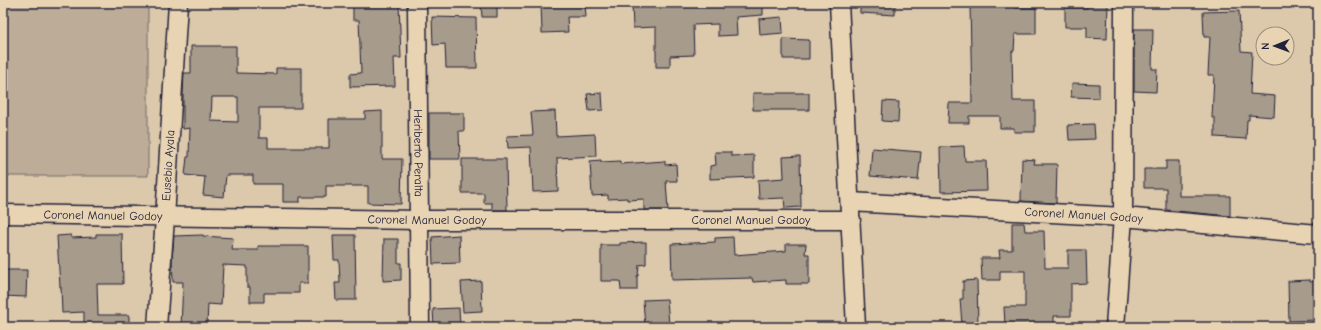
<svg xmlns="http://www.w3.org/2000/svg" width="1321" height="330" font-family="'Comic Neue',sans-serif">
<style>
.green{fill:#bdad98;stroke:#70686a}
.building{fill:#a79b8b;stroke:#22223b;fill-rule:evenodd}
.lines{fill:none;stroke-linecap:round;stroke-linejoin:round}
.minor-casing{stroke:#22223b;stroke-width:21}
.minor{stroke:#e8d3b2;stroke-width:18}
.labels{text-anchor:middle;stroke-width:4;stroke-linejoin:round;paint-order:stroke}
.street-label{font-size:12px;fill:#22223b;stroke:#e8d3b2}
</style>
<rect width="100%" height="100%" fill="#dcc8ab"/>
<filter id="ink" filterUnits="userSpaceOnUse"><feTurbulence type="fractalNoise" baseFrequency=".025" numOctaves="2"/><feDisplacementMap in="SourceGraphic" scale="8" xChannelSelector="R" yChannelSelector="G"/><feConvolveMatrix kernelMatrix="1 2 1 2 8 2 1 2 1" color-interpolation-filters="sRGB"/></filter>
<g filter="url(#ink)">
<!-- green -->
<path class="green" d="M 3,3 L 148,3 L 148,176 L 3,176 Z"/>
<!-- building -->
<path class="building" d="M 353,3 L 399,3 L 401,58 L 394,58 L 395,86 L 350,87 L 350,74 L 361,73 L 359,20 L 353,20 Z
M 481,3 L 497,3 L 497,17 L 482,17 Z
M 541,3 L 585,3 L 586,17 L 567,17 L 568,32 L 542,33 Z
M 632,3 L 763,3 L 763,15 L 736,17 L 737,35 L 718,36 L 718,24 L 693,25 L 694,55 L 670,56 L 670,67 L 656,67 L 656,27 L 633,28 Z
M 860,3 L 895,3 L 895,15 L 860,13 Z
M 970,3 L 1015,3 L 1015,8 L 1036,8 L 1036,34 L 1015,34 L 1014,51 L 1012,51 L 1013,101 L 1035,101 L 1035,132 L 1014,132 L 1014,128 L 1000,128 L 1000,116 L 969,116 L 969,123 L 948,123 L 949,103 L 972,103 Z
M 1087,3 L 1108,3 L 1107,39 L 1087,38 L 1087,27 L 1065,27 L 1065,8 L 1087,8 Z
M 1239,11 L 1241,51 L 1252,52 L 1250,94 L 1275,96 L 1274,117 L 1249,115 L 1249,120 L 1247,120 L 1246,139 L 1215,137 L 1215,118 L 1212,118 L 1214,75 L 1208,75 L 1210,37 L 1204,37 L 1203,12 Z
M 432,17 L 476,18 L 477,68 L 446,68 L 445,44 L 433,45 Z
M 782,17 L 783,33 L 760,35 L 759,19 Z
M 1134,29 L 1153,29 L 1152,69 L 1157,69 L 1156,92 L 1134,91 Z
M 783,39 L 809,40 L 809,59 L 783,59 Z
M 191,46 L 236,46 L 236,73 L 276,74 L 276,68 L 301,68 L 301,108 L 259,108 L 259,138 L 268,138 L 268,148 L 329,148 L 329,119 L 365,119 L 365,112 L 382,111 L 382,159 L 402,159 L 401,204 L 368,203 L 368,186 L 326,186 L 326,197 L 300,197 L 300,202 L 283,202 L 283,184 L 253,184 L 253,175 L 226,175 L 224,197 L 203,195 L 205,177 L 185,175 L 187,157 L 189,157 L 190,128 L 183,129 L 183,94 L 184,73 L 191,73 ZM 212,97 L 238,97 L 238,122 L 211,121 Z
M 1072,83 L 1099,84 L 1099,98 L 1071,97 Z
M 602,93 L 603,110 L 589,111 L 587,94 Z
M 753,93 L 809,93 L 809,110 L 753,110 Z
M 883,101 L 899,102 L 898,122 L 882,121 Z
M 555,111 L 556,136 L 595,134 L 596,156 L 557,158 L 558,191 L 533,192 L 531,147 L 508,148 L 507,136 L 533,135 L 531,112 Z
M 429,113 L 464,113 L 464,131 L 459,131 L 460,159 L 429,159 Z
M 1094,124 L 1095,139 L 1069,140 L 1068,125 Z
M 964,146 L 965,161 L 986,161 L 987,191 L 941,192 L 940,147 Z
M 872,148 L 921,152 L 918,180 L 870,176 Z
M 715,152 L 731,152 L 731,156 L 754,155 L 754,177 L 710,179 L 710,166 L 716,165 Z
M 800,156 L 801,207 L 785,208 L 784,198 L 759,199 L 758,180 L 784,178 L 783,157 Z
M 462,159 L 506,159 L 507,210 L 492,210 L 492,203 L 484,203 L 484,193 L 462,193 Z
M 1022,159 L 1035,160 L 1034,164 L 1057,164 L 1056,203 L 1021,201 Z
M 601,160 L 601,162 L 620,161 L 620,164 L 665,161 L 665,165 L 676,164 L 677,181 L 666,181 L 668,210 L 644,210 L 644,199 L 627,200 L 627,198 L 608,199 L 608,195 L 592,196 L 590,161 Z
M 1166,161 L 1179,161 L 1179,196 L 1230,196 L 1230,216 L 1166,210 L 1166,188 L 1144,188 L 1144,169 L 1166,169 Z
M 1012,223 L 1024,223 L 1025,231 L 1044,231 L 1045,268 L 1068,268 L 1068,250 L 1086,250 L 1087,283 L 1071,284 L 1071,316 L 1054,316 L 1054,327 L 1026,327 L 1026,325 L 1005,325 L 1004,307 L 1025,307 L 1025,271 L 1000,271 L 1000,280 L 982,280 L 981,258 L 1000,258 L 999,250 L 1012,250 Z
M 96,234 L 122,234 L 123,284 L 97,284 L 98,315 L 129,315 L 129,327 L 84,327 L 84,312 L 62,313 L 61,287 L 60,287 L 57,236 L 71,235 L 71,238 L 96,237 Z
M 203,235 L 203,236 L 233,238 L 232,250 L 258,250 L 258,246 L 308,246 L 308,283 L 299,283 L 299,293 L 264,293 L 264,302 L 250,302 L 250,287 L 247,287 L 247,266 L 223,265 L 221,305 L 208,304 L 207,325 L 192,324 L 192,327 L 181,327 L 183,282 L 173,282 L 172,260 L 174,236 Z
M 333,235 L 355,235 L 356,300 L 336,300 L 335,283 L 340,283 L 339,260 L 334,260 Z
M 459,235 L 460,263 L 433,264 L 432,237 Z
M 733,237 L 734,255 L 786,251 L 786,244 L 806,244 L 805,254 L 809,254 L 809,284 L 786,284 L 786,280 L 753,282 L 752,278 L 672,280 L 671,244 L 715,242 L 715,238 Z
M 384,239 L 398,239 L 398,263 L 401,263 L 401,280 L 383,281 Z
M 646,242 L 646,264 L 639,265 L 638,276 L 637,276 L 637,290 L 621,290 L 620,281 L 601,281 L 601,245 L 620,245 L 620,243 Z
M 3,270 L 27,270 L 26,297 L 3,296 Z
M 977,280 L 978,325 L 962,325 L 960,299 L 963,299 L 963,281 Z
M 1310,280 L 1310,282 L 1318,281 L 1318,320 L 1289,321 L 1288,281 Z
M 481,281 L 482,311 L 463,312 L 461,282 Z
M 667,299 L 669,325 L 645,326 L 643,300 Z
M 459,308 L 460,327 L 434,327 L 433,309 Z"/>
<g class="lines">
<!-- minor casing -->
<g class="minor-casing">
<g id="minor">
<path id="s1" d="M 417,3 L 420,327"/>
<path d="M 839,3 L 856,327"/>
<path id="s2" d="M 850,202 L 1123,217 L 1318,234"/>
<path id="s3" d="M 3,214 L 419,220 L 851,220"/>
<path id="s4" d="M 157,327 L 165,218 L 178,3"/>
<path d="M 1115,327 L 1123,217 L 1124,3"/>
</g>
</g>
<!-- minor -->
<use href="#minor" class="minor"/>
</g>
</g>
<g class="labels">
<!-- street labels -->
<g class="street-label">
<text dy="4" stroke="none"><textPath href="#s1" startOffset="150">Heriberto Peralta</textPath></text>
<text dy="4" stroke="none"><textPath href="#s4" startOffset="162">Eusebio Ayala</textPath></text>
<text dy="4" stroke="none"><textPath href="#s2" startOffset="234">Coronel Manuel Godoy</textPath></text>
<text dy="4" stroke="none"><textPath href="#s3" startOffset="100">Coronel Manuel Godoy</textPath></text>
<text dy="4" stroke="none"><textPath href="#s3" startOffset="424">Coronel Manuel Godoy</textPath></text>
<text dy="4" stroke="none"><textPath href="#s3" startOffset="748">Coronel Manuel Godoy</textPath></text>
</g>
</g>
<!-- margin -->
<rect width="1321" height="330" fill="none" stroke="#e8d3b2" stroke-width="16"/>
<rect x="8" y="8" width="1305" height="314" fill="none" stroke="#22223b" stroke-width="1.5" filter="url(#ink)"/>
<!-- north arrow -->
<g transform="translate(1275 46) rotate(269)"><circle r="19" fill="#e8d3b2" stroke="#998c82"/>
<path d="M0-3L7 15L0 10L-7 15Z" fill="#22223b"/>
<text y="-6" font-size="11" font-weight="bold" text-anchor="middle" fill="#22223b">N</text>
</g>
</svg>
